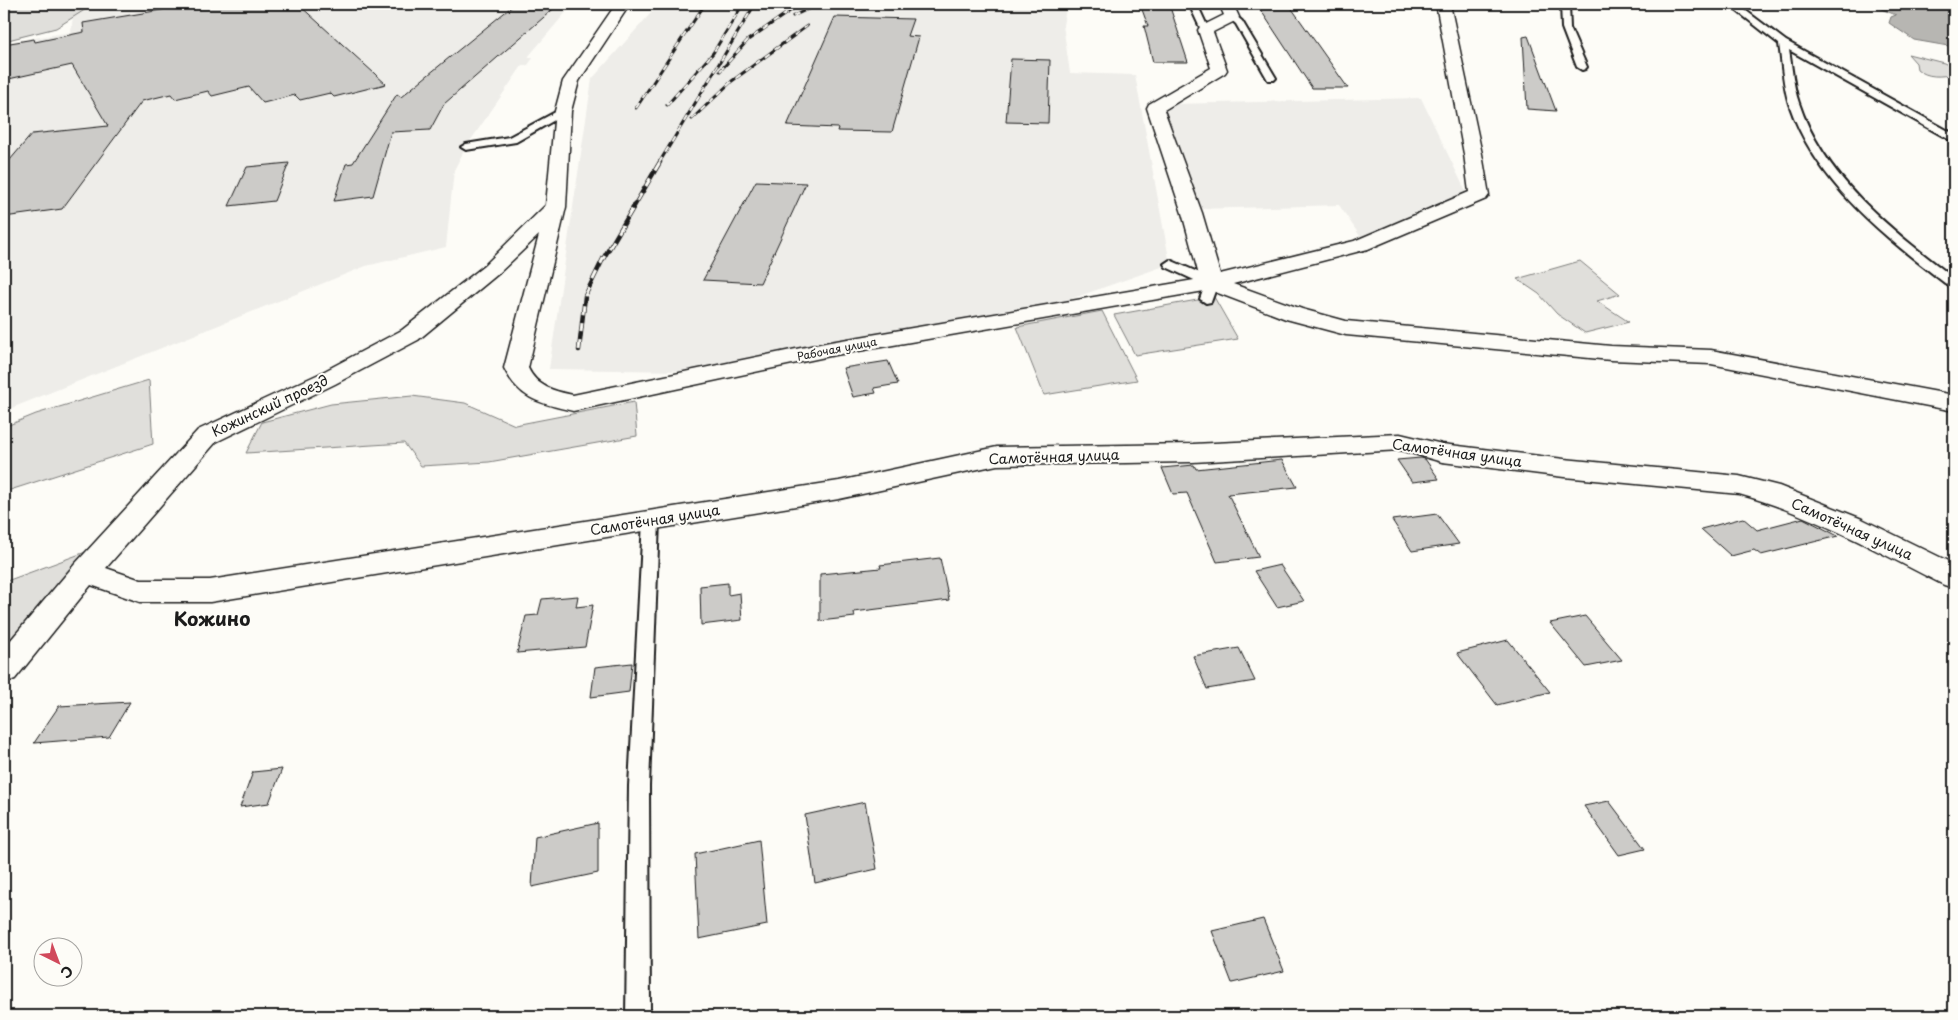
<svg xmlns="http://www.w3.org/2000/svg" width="1958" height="1020" font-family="'Playpen Sans',sans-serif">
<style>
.built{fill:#eeede9}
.green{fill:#e0dfdb;stroke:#7e7e7c}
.water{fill:#b7b6b2;stroke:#797876}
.building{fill:#cccbc8;stroke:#1c1c1c}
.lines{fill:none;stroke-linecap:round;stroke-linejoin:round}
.lane-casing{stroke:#1c1c1c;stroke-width:4}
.street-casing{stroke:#1c1c1c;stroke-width:3}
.lane{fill:#fdfcf7;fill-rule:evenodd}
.street{fill:#fdfcf7;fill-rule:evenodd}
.rail-far1-casing{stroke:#1c1c1c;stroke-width:3}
.rail-casing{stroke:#1c1c1c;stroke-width:4.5}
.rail-far1{stroke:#fdfcf7;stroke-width:2;stroke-dasharray:6;stroke-linecap:butt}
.rail{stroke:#fdfcf7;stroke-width:3;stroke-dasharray:9;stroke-linecap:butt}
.labels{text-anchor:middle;stroke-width:4;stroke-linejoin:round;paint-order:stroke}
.far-street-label{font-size:11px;fill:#1c1c1c;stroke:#fdfcf7}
.street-label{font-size:14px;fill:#1c1c1c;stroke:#fdfcf7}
.district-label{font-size:19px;font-weight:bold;fill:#1c1c1c;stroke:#fdfcf7}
</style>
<rect width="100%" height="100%" fill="#fdfcf7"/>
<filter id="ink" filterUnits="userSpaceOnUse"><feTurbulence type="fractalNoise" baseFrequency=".02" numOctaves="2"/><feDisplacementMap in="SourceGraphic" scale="10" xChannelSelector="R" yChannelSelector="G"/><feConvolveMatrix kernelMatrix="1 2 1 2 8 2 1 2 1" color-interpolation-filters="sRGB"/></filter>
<g filter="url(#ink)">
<!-- built -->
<path class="built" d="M 94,4 L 573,4 L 528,57 L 533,58 L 528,65 L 522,66 L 466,147 L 454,170 L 446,247 L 366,266 L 4,411 L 4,43 L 71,32 L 73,16 Z
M 659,4 L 1067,4 L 1063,25 L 1070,73 L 1135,75 L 1170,264 L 1068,300 L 682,371 L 549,369 L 592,79 Z
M 1421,98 L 1466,192 L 1362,239 L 1339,205 L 1198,209 L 1165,113 L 1174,104 Z"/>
<!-- green -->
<path class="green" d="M 16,4 L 94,4 L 56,28 L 4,41 L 4,12 Z
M 1908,54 L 1944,63 L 1954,68 L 1954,74 C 1941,77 1927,78 1917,69 L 1916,63 Z
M 1580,261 L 1620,294 L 1597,301 L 1629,322 L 1585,333 L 1557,314 L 1539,294 L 1517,279 Z
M 1214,297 L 1238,339 L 1135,355 L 1114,315 Z
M 1102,311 L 1137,380 L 1044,395 L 1017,327 Z
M 149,380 L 153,444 L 4,492 L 4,427 L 36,414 Z
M 412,396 L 465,403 L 515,425 L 634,402 L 637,436 L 489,462 L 421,466 L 404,443 L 246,453 L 262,422 L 331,404 Z
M 91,550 L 4,651 L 4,582 Z"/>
<!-- water -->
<path class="water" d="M 1869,4 L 1954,4 L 1954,47 L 1914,40 L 1889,23 L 1891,17 L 1896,15 Z"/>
<!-- building -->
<path class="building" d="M 197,4 L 298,4 L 386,84 L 334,97 L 330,93 L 300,100 L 295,95 L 263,103 L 249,87 L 212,96 L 208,91 L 175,99 L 171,94 L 142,101 L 62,209 L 4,217 L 4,167 L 32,134 L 108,126 L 72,65 L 4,80 L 4,44 L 34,39 L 35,42 L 84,32 L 83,23 Z
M 515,4 L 559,4 L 444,104 L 430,130 L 391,132 L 373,196 L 334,201 L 346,164 L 353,163 L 397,94 L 401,97 Z
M 1140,4 L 1169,4 L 1188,62 L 1153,62 L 1144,26 L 1148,26 Z
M 1258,6 L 1290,6 L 1348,88 L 1312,88 Z
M 835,17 L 913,19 L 907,36 L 919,37 L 892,132 L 837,131 L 838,128 L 787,126 Z
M 1528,36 L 1556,111 L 1527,109 L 1523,37 Z
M 1011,59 L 1050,60 L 1048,123 L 1006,122 Z
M 289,163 L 274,201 L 229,206 L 247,167 Z
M 756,181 L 806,183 L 760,283 L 703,280 Z
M 888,361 L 898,384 L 874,388 L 876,393 L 853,397 L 843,368 Z
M 1421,458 L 1425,459 L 1439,479 L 1412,482 L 1397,460 Z
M 1282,460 L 1297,487 L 1228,494 L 1259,557 L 1217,562 L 1187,493 L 1173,494 L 1162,468 L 1194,465 L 1196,469 Z
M 1437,514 L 1459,544 L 1412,551 L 1392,520 Z
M 1743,518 L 1757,530 L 1803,518 L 1838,536 L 1761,555 L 1754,550 L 1731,556 L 1701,529 Z
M 940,558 L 949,600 L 854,612 L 855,617 L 820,621 L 820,574 L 881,568 L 880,565 Z
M 1280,565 L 1304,601 L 1277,607 L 1254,571 Z
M 728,583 L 728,595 L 740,593 L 742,620 L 701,625 L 700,586 Z
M 578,596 L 576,607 L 593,605 L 585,647 L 517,653 L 526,616 L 538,615 L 542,599 Z
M 1585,616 L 1622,660 L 1586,667 L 1550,623 Z
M 1508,640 L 1550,692 L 1497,705 L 1457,653 Z
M 1239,648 L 1255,681 L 1207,689 L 1193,656 Z
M 632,663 L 629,692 L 591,697 L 595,667 Z
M 130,702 L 109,737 L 34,743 L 59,706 Z
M 282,769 L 269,803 L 240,807 L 253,772 Z
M 1609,801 L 1645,849 L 1619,855 L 1584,806 Z
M 865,802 L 877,869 L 815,883 L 805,815 Z
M 598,823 L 598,873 L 532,887 L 535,837 Z
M 759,840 L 767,925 L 699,939 L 695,854 Z
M 1263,919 L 1284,971 L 1232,983 L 1212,931 Z"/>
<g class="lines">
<!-- lane casing -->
<g class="lane-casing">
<path id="lane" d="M 367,4 L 385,4 L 381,6 L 364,9 L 363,7 Z
M 1189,4 L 1197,4 L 1209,30 L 1208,32 L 1202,32 Z
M 1561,4 L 1569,4 L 1570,28 L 1587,67 L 1585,69 L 1582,70 L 1577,67 L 1562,28 Z
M 1728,4 L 1737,4 L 1786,41 L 1954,134 L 1954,141 L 1950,140 L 1789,50 C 1792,67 1793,86 1799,103 C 1824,179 1893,231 1954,278 L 1954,288 L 1950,287 C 1885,237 1816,184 1789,104 C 1783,85 1782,64 1779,44 Z
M 1229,15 L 1235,15 L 1242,21 L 1276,78 L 1274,80 L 1268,80 L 1236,24 L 1228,17 Z
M 563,108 L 567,109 L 567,113 L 516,142 L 466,150 L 461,147 L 466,144 L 509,137 Z
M 1170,260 L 1216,280 L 1218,283 L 1211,302 L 1206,303 L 1200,299 L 1205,285 L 1166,267 L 1164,264 Z
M 651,515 L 657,517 L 659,521 L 649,786 L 650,1016 L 626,1016 L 629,786 L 643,521 L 645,517 Z"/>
</g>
<!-- street casing -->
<g class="street-casing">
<path id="street" d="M 616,4 L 630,4 L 579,81 L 571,111 L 566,207 L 528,368 C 537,387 554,391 573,395 L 830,342 L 1200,279 L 1182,213 L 1147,108 L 1149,104 L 1211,68 L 1198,30 L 1200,27 L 1224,15 L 1219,4 L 1233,4 L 1239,17 L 1237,20 L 1213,32 L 1227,70 L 1225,73 L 1164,110 L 1202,213 L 1220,274 L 1354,241 L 1469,192 L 1464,154 L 1436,4 L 1450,4 L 1482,154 L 1489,195 L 1486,199 L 1368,249 L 1233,284 L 1302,309 L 1346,321 L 1611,346 L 1711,350 L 1954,395 L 1954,411 L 1711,364 L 1611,360 L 1346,335 L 1286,319 L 1210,290 L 830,356 L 573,411 C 540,403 520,400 504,368 L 539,235 L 498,274 L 418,340 L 335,384 L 216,442 L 106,568 L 141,580 L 210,580 L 839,481 L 997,447 L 1193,444 L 1400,434 L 1442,444 L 1564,459 L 1739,476 L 1779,486 L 1862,519 L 1954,564 L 1954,588 L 1944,585 C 1877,551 1811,514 1739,494 L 1564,477 L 1442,462 L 1400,450 L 1193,462 L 997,465 L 839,499 L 210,602 L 140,602 L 91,585 L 15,679 L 4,683 L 4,648 L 75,564 L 198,430 L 319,374 L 402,330 L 484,266 L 546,205 L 555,111 L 563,81 Z"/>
</g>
<!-- lane -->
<use href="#lane" class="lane"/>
<!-- street -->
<use href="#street" class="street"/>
<!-- rail-far1 casing -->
<g class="rail-far1-casing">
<path id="rail-far1" d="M 793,16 L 819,4
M 720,71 L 748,40 L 800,4
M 667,105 L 713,53 L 743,4
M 636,108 L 705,4
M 692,119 L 732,81 L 807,26
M 659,163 L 755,4"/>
</g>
<!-- rail casing -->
<g class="rail-casing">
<path id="rail" d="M 579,350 L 585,296 L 603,259 L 660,162"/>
</g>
<!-- rail-far1 -->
<use href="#rail-far1" class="rail-far1"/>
<!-- rail -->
<use href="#rail" class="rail"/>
</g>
</g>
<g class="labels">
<!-- far-street labels -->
<g class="far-street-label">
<text transform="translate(837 349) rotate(-11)" y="4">Рабочая улица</text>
</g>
<!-- street labels -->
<g class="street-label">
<text transform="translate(270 406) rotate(-25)" y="5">Кожинский проезд</text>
<text transform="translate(1457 453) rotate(8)" y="5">Самотёчная улица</text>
<text transform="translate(1054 457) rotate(-2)" y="5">Самотёчная улица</text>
<text transform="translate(655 520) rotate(-9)" y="5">Самотёчная улица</text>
<text transform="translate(1852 529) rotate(24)" y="5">Самотёчная улица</text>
</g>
<!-- district labels -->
<g class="district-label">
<text x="212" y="626">Кожино</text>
</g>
</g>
<!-- margin -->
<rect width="1958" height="1020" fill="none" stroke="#fdfcf7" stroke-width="20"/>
<rect x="10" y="10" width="1938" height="1000" fill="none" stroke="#1c1c1c" stroke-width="2" filter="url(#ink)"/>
<!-- north arrow -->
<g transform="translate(58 962) rotate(138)"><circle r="24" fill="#fdfcf7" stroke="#a3a29f"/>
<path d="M0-4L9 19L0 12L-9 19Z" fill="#d1495b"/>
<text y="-8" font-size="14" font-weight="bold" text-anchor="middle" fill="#1c1c1c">С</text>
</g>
</svg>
